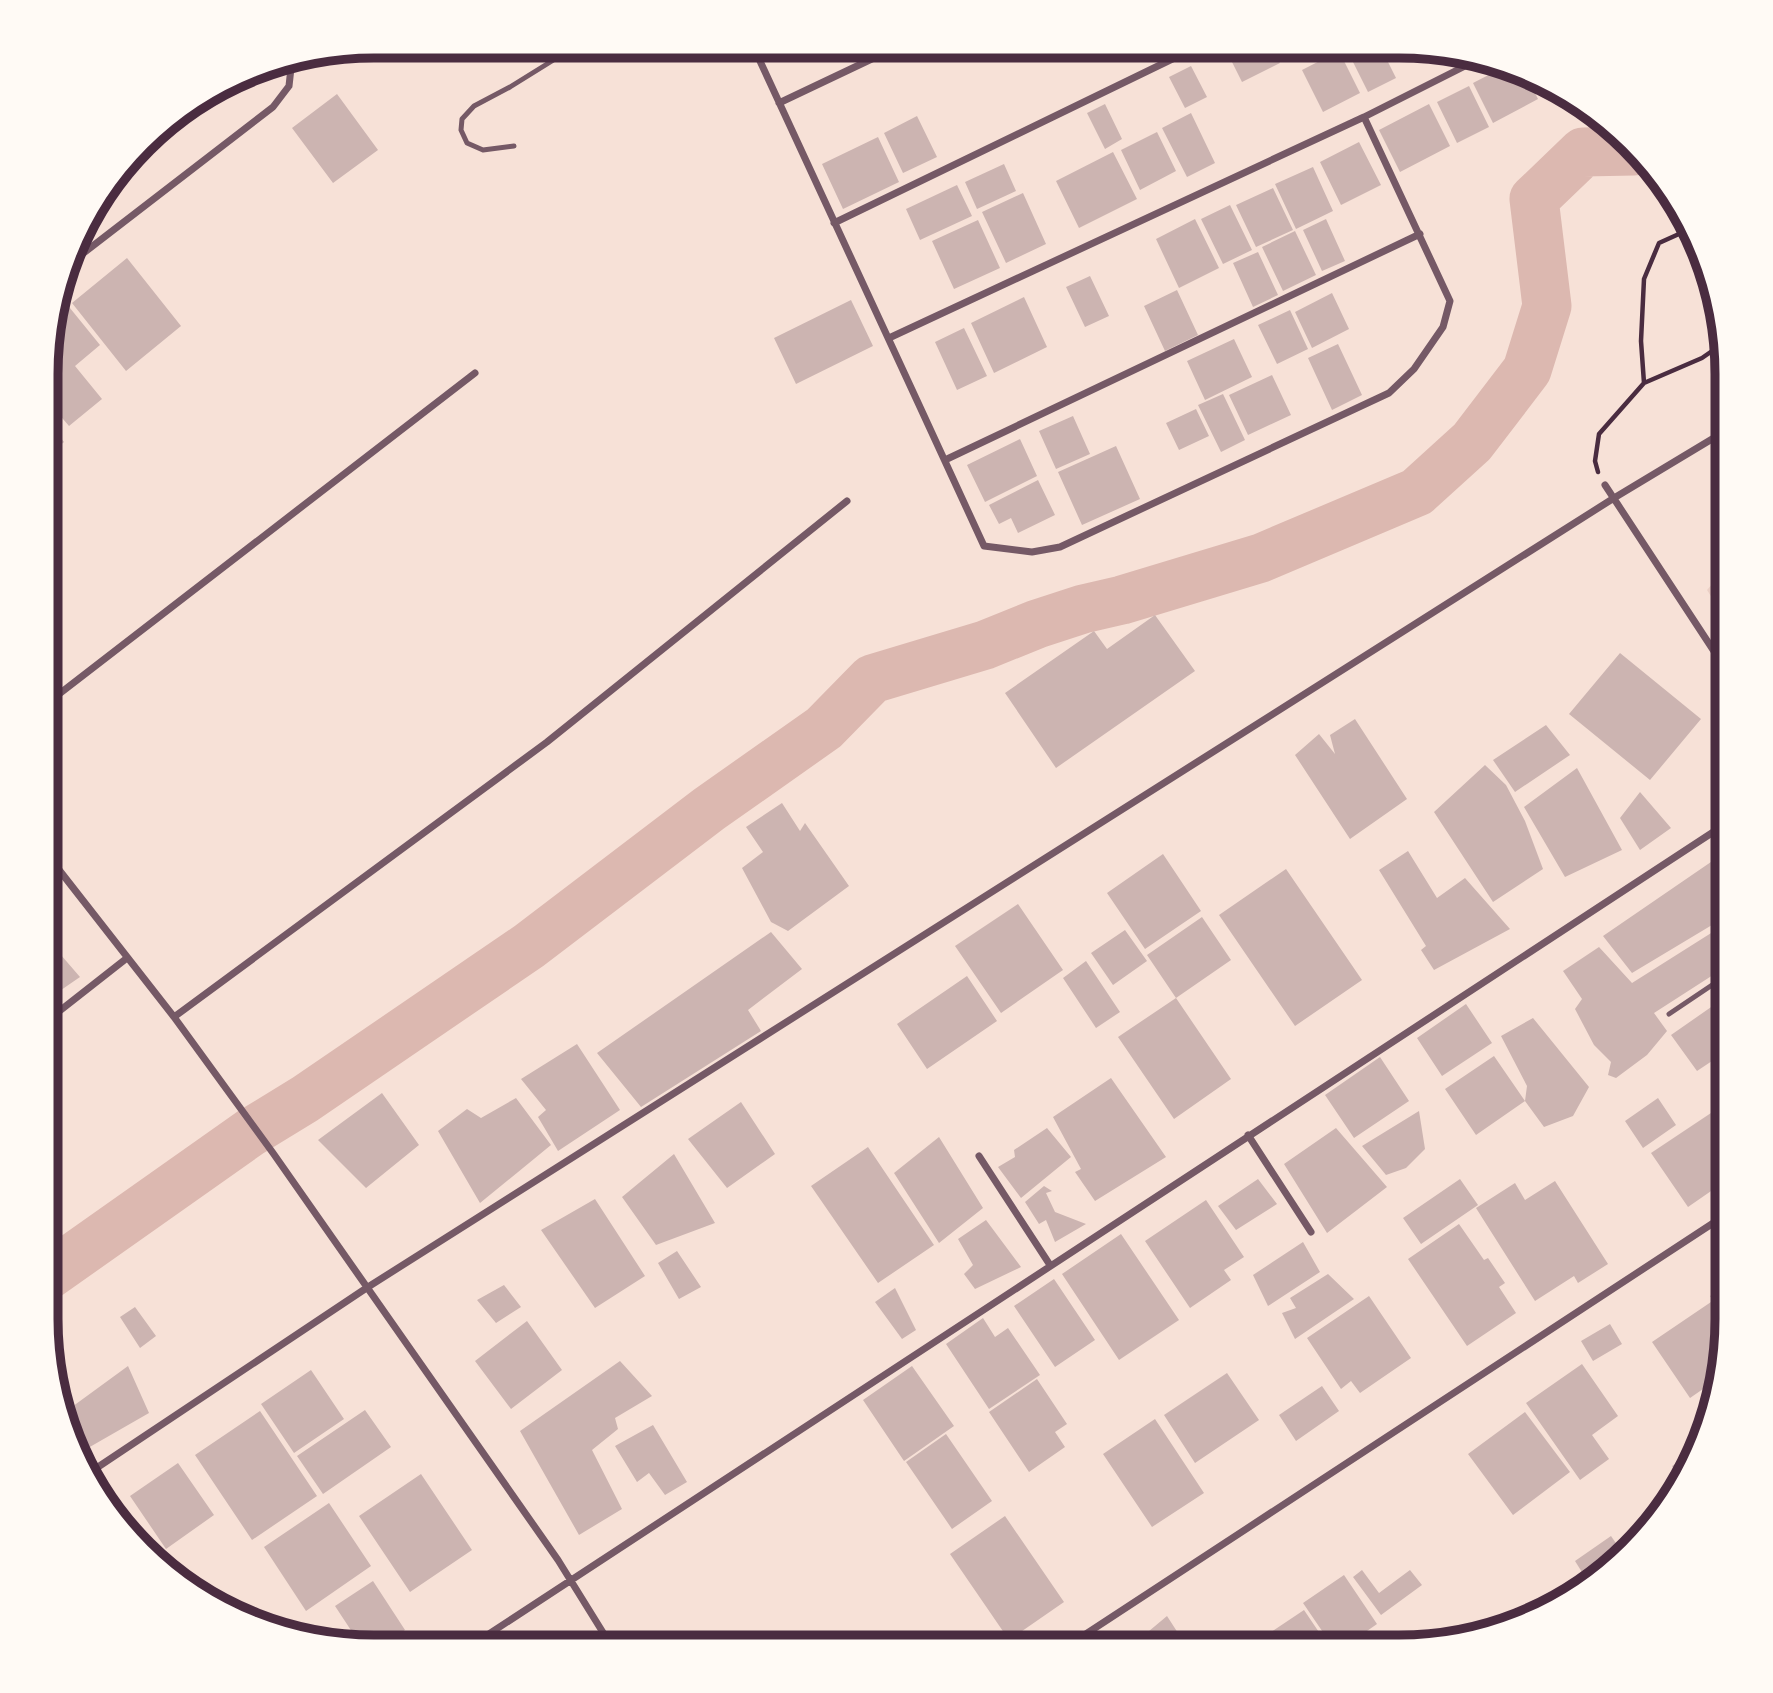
<svg xmlns="http://www.w3.org/2000/svg" width="1773" height="1693" font-family="'Archivo Narrow',sans-serif">
<style>
.green{fill:#ebcfc5}
.lines{fill:none;stroke-linecap:round;stroke-linejoin:round}
.river{stroke:#dcb8b0;stroke-width:49}
.building{fill:#ccb4b1}
.path{stroke:#4a2c40;stroke-width:4.5}
.service{stroke:#755966;stroke-width:5}
.minor{stroke:#755966;stroke-width:7}
.rim{fill:none;stroke:#4a2c40;stroke-width:9}
</style>
<rect width="100%" height="100%" fill="#f7e1d7"/>
<!-- green -->
<path class="green" d="M 1727,567 L 1727,621 L 1707,590 Z"/>
<g class="lines">
<!-- river -->
<path class="river" d="M 47,1276 L 251,1132 L 305,1099 L 529,946 L 709,809 L 824,728 L 872,679 L 985,645 L 1037,624 L 1083,609 L 1122,600 L 1261,558 L 1417,492 L 1472,442 L 1527,370 L 1547,306 L 1534,199 L 1583,152 L 1634,151"/>
</g>
<!-- building -->
<path class="building" d="M 1225,48 L 1272,48 L 1280,63 L 1242,82 Z
M 1346,48 L 1381,48 L 1396,78 L 1368,92 Z
M 1339,51 L 1360,93 L 1323,112 L 1302,70 Z
M 1191,66 L 1207,97 L 1185,108 L 1169,77 Z
M 1502,68 L 1527,77 L 1538,99 L 1493,123 L 1473,83 Z
M 1534,79 L 1544,83 L 1559,88 L 1542,96 Z
M 1469,86 L 1489,127 L 1457,143 L 1437,102 Z
M 337,94 L 378,150 L 333,183 L 292,128 Z
M 1105,104 L 1122,139 L 1105,149 L 1087,113 Z
M 1429,104 L 1450,146 L 1400,172 L 1379,130 Z
M 1191,113 L 1215,163 L 1187,177 L 1162,128 Z
M 917,116 L 937,157 L 903,173 L 884,133 Z
M 1157,132 L 1176,171 L 1140,190 L 1121,150 Z
M 878,137 L 899,182 L 843,209 L 822,164 Z
M 1359,142 L 1381,185 L 1341,205 L 1320,162 Z
M 1113,152 L 1137,199 L 1079,228 L 1056,181 Z
M 1004,164 L 1016,191 L 977,209 L 965,182 Z
M 1313,167 L 1333,211 L 1296,229 L 1275,184 Z
M 957,185 L 972,216 L 920,240 L 906,209 Z
M 1273,188 L 1293,230 L 1256,247 L 1236,205 Z
M 1023,193 L 1046,244 L 1006,263 L 982,212 Z
M 1230,205 L 1252,250 L 1223,264 L 1201,219 Z
M 1195,219 L 1219,268 L 1179,288 L 1156,239 Z
M 1326,219 L 1345,261 L 1322,271 L 1303,230 Z
M 978,220 L 1000,268 L 954,289 L 932,241 Z
M 1295,231 L 1316,275 L 1283,291 L 1262,247 Z
M 1258,252 L 1278,295 L 1253,307 L 1233,263 Z
M 127,258 L 181,326 L 126,371 L 72,303 Z
M 1090,276 L 1109,316 L 1085,327 L 1066,287 Z
M 1177,290 L 1198,335 L 1165,351 L 1144,306 Z
M 1332,293 L 1349,329 L 1312,348 L 1295,312 Z
M 61,297 L 100,345 L 75,366 L 102,399 L 69,426 L 51,405 L 52,310 L 55,302 Z
M 1024,297 L 1047,347 L 994,373 L 971,323 Z
M 851,300 L 873,346 L 796,384 L 774,338 Z
M 1290,310 L 1308,349 L 1277,364 L 1258,325 Z
M 964,328 L 987,376 L 957,390 L 935,342 Z
M 1234,339 L 1252,377 L 1205,400 L 1187,361 Z
M 1338,344 L 1362,395 L 1332,410 L 1308,358 Z
M 1272,375 L 1291,415 L 1248,435 L 1229,395 Z
M 1223,394 L 1245,440 L 1221,452 L 1198,405 Z
M 1196,409 L 1209,436 L 1179,450 L 1166,423 Z
M 1073,416 L 1090,454 L 1056,469 L 1039,431 Z
M 51,426 L 64,442 L 51,453 Z
M 1020,439 L 1037,476 L 985,502 L 967,465 Z
M 1116,446 L 1140,499 L 1082,525 L 1058,472 Z
M 1038,480 L 1055,515 L 1018,533 L 1011,518 L 999,524 L 989,505 Z
M 1155,615 L 1195,671 L 1056,768 L 1005,693 L 1094,631 L 1107,649 Z
M 1620,653 L 1701,719 L 1650,780 L 1569,714 Z
M 1355,719 L 1407,799 L 1350,839 L 1295,755 L 1319,734 L 1335,754 L 1330,735 Z
M 1546,725 L 1570,755 L 1515,792 L 1493,760 Z
M 1485,765 L 1506,785 L 1525,821 L 1543,869 L 1493,902 L 1434,812 Z
M 1577,768 L 1622,850 L 1565,877 L 1524,807 Z
M 1640,792 L 1671,828 L 1640,850 L 1620,818 Z
M 782,803 L 800,831 L 805,823 L 849,886 L 788,931 L 771,922 L 742,868 L 763,852 L 746,827 Z
M 1408,851 L 1437,898 L 1465,878 L 1510,929 L 1434,970 L 1421,950 L 1426,946 L 1379,870 Z
M 1727,851 L 1727,916 L 1632,973 L 1603,936 Z
M 1163,854 L 1201,911 L 1145,949 L 1107,893 Z
M 1286,869 L 1362,980 L 1295,1026 L 1219,915 Z
M 1018,904 L 1063,970 L 1001,1013 L 955,946 Z
M 1202,917 L 1231,960 L 1176,998 L 1147,955 Z
M 1727,923 L 1727,966 L 1654,1013 L 1667,1031 L 1647,1055 L 1616,1078 L 1608,1075 L 1611,1062 L 1594,1045 L 1575,1009 L 1582,999 L 1563,971 L 1599,947 L 1632,983 Z
M 1125,930 L 1147,961 L 1113,985 L 1091,953 Z
M 771,932 L 802,969 L 748,1010 L 761,1031 L 641,1107 L 597,1053 Z
M 48,940 L 80,977 L 48,999 Z
M 1086,961 L 1120,1012 L 1096,1028 L 1063,978 Z
M 967,976 L 997,1021 L 927,1069 L 897,1024 Z
M 1727,996 L 1727,1051 L 1697,1071 L 1671,1035 Z
M 1176,998 L 1231,1079 L 1174,1119 L 1118,1037 Z
M 1466,1004 L 1492,1043 L 1442,1076 L 1417,1038 Z
M 1533,1018 L 1589,1087 L 1573,1116 L 1544,1127 L 1525,1101 L 1527,1086 L 1501,1036 Z
M 577,1044 L 620,1110 L 558,1151 L 538,1117 L 546,1110 L 521,1079 Z
M 1494,1056 L 1525,1101 L 1476,1135 L 1445,1089 Z
M 1380,1057 L 1409,1101 L 1354,1138 L 1325,1095 Z
M 1111,1078 L 1166,1157 L 1095,1201 L 1075,1172 L 1081,1169 L 1053,1117 Z
M 382,1093 L 419,1145 L 366,1188 L 318,1140 Z
M 516,1098 L 551,1145 L 480,1203 L 438,1131 L 467,1109 L 481,1118 Z
M 1658,1098 L 1676,1125 L 1643,1148 L 1625,1121 Z
M 741,1102 L 775,1154 L 727,1188 L 688,1139 Z
M 1717,1109 L 1727,1123 L 1727,1180 L 1688,1207 L 1651,1153 Z
M 1419,1111 L 1425,1149 L 1406,1168 L 1386,1175 L 1362,1146 Z
M 1047,1128 L 1071,1157 L 1021,1198 L 998,1167 L 1015,1157 L 1014,1150 Z
M 1336,1128 L 1387,1187 L 1327,1233 L 1284,1164 Z
M 939,1137 L 983,1208 L 939,1243 L 894,1173 Z
M 868,1147 L 934,1245 L 878,1283 L 811,1186 Z
M 674,1154 L 715,1223 L 656,1245 L 622,1197 Z
M 1258,1179 L 1277,1204 L 1236,1230 L 1218,1206 Z
M 1460,1179 L 1478,1205 L 1421,1244 L 1403,1218 Z
M 1555,1181 L 1608,1264 L 1578,1283 L 1574,1276 L 1535,1301 L 1476,1208 L 1515,1183 L 1525,1200 Z
M 1044,1186 L 1052,1191 L 1046,1193 L 1055,1212 L 1086,1224 L 1055,1242 L 1046,1220 L 1039,1224 L 1025,1202 Z
M 595,1199 L 645,1276 L 595,1308 L 541,1230 Z
M 1206,1200 L 1244,1257 L 1224,1270 L 1231,1280 L 1190,1308 L 1145,1241 Z
M 986,1220 L 1021,1267 L 975,1289 L 964,1274 L 973,1265 L 958,1239 Z
M 1459,1224 L 1484,1260 L 1488,1258 L 1505,1283 L 1499,1287 L 1516,1313 L 1467,1346 L 1408,1259 Z
M 1121,1234 L 1179,1320 L 1119,1360 L 1062,1274 Z
M 1303,1242 L 1320,1272 L 1268,1306 L 1253,1275 Z
M 677,1251 L 701,1287 L 679,1299 L 658,1263 Z
M 1328,1274 L 1354,1299 L 1295,1339 L 1282,1313 L 1296,1308 L 1290,1298 Z
M 1054,1279 L 1095,1340 L 1055,1367 L 1014,1306 Z
M 504,1285 L 521,1307 L 496,1323 L 477,1300 Z
M 1727,1285 L 1727,1321 L 1710,1296 Z
M 895,1288 L 916,1330 L 902,1339 L 875,1302 Z
M 1369,1296 L 1411,1358 L 1360,1393 L 1351,1381 L 1341,1389 L 1307,1338 Z
M 1711,1302 L 1727,1325 L 1727,1341 L 1716,1380 L 1690,1398 L 1652,1342 Z
M 135,1307 L 156,1336 L 140,1348 L 120,1317 Z
M 983,1318 L 995,1337 L 1008,1328 L 1040,1375 L 989,1409 L 946,1344 Z
M 527,1321 L 562,1370 L 511,1409 L 475,1361 Z
M 1610,1324 L 1622,1344 L 1593,1361 L 1581,1341 Z
M 620,1361 L 652,1396 L 615,1418 L 618,1429 L 592,1450 L 622,1509 L 579,1535 L 520,1431 Z
M 1582,1364 L 1618,1416 L 1592,1435 L 1609,1459 L 1580,1480 L 1526,1403 Z
M 128,1366 L 149,1413 L 88,1448 L 69,1429 L 65,1412 Z
M 912,1366 L 954,1426 L 904,1461 L 863,1400 Z
M 311,1370 L 344,1419 L 294,1453 L 261,1404 Z
M 1227,1373 L 1259,1420 L 1195,1463 L 1164,1415 Z
M 1037,1379 L 1067,1424 L 1055,1432 L 1065,1447 L 1029,1472 L 989,1412 Z
M 1322,1386 L 1339,1411 L 1296,1441 L 1279,1415 Z
M 365,1410 L 391,1447 L 323,1494 L 297,1456 Z
M 260,1411 L 317,1496 L 252,1540 L 195,1455 Z
M 1525,1412 L 1570,1472 L 1513,1515 L 1468,1454 Z
M 1155,1419 L 1204,1493 L 1152,1527 L 1103,1454 Z
M 653,1425 L 687,1482 L 665,1495 L 649,1473 L 637,1482 L 615,1446 Z
M 946,1434 L 992,1501 L 952,1529 L 906,1462 Z
M 1698,1450 L 1694,1465 L 1681,1480 L 1672,1466 Z
M 178,1463 L 214,1515 L 166,1549 L 130,1496 Z
M 421,1474 L 472,1550 L 410,1592 L 359,1516 Z
M 329,1503 L 371,1566 L 306,1611 L 264,1547 Z
M 114,1509 L 131,1533 L 130,1534 L 113,1520 L 110,1512 Z
M 1005,1516 L 1064,1602 L 1009,1640 L 950,1554 Z
M 1611,1536 L 1622,1552 L 1600,1580 L 1590,1585 L 1575,1561 Z
M 1362,1570 L 1379,1593 L 1410,1570 L 1422,1585 L 1381,1615 L 1353,1577 Z
M 1344,1575 L 1377,1624 L 1344,1647 L 1333,1647 L 1303,1603 Z
M 373,1581 L 405,1630 L 380,1647 L 362,1647 L 335,1606 Z
M 1304,1610 L 1329,1647 L 1263,1647 L 1259,1640 Z
M 1167,1616 L 1187,1647 L 1130,1647 Z
M 806,1631 L 816,1647 L 782,1647 Z"/>
<g class="lines">
<!-- path -->
<path class="path" d="M 1644,383 L 1702,358 L 1725,342
M 1598,472 L 1595,461 L 1599,434 L 1644,383 L 1641,341 L 1644,279 L 1659,243 L 1690,229"/>
<!-- service -->
<path class="service" d="M 514,146 L 483,150 L 467,143 L 461,130 L 462,119 L 474,106 L 510,87 L 576,46
M 1669,1014 L 1727,975"/>
<!-- minor -->
<path class="minor" d="M 753,46 C 829,214 908,379 984,546 L 1032,552 L 1060,547 L 1389,393 L 1414,369 L 1443,327 L 1450,301 L 1364,117
M 779,103 L 897,47
M 834,223 L 1195,48
M 68,265 L 273,107 L 289,86 L 292,59
M 889,338 L 1364,117 L 1477,60
M 945,460 L 1420,234
M 1605,485 L 1727,671
M 50,701 L 475,373
M 49,857 L 174,1017 L 273,1153 L 558,1560 L 612,1647
M 174,1017 L 547,742 L 847,501
M 48,1020 L 127,958
M 1248,1135 L 1311,1232
M 979,1156 L 1050,1265
M 89,1473 L 368,1287 L 1614,498 L 1727,430
M 469,1647 L 1727,823
M 1066,1647 L 1727,1214"/>
</g>
<!-- crop -->
<path d="M0 0H1773V1693H0ZM374 58H1399A316 316 0 0 1 1715 374V1319A316 316 0 0 1 1399 1635H374A316 316 0 0 1 58 1319V374A316 316 0 0 1 374 58Z" fill="#fffaf5" fill-rule="evenodd"/>
<path class="rim" d="M374 58H1399A316 316 0 0 1 1715 374V1319A316 316 0 0 1 1399 1635H374A316 316 0 0 1 58 1319V374A316 316 0 0 1 374 58Z"/>
</svg>
